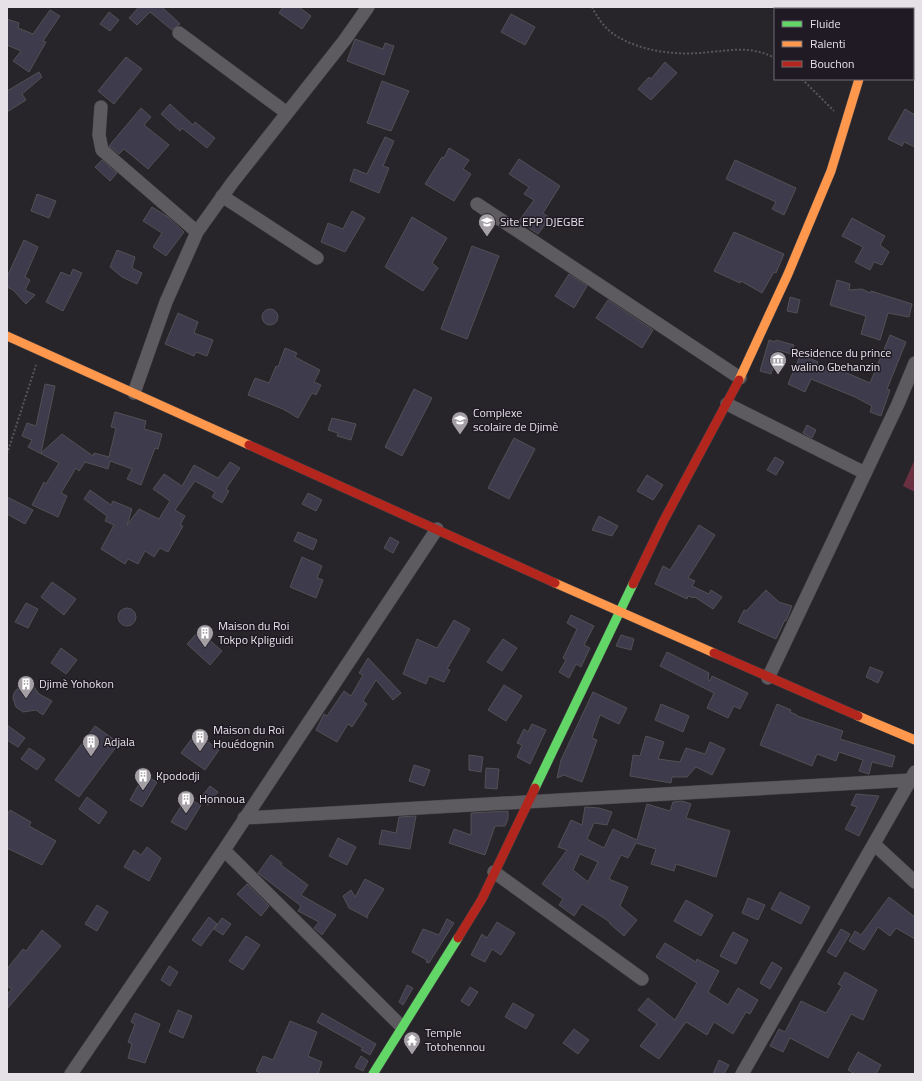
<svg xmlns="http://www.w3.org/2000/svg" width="922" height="1081" font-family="'Titillium Web',sans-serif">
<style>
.green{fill:#6a2f40}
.building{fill:#3e3c4c;stroke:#515054;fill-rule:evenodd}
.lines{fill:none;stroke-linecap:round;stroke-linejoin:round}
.street-casing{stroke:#434145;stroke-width:14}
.fast-casing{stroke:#434145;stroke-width:10}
.slow-casing{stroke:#434145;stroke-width:10}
.jam-casing{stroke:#434145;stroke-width:10}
.path{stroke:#58565a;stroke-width:2;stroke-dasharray:2 2;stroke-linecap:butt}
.street{stroke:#5d5b5f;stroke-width:13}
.fast{stroke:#63d668;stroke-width:9}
.slow{stroke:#ff974d;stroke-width:9}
.jam{stroke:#b3261e;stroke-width:9}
.labels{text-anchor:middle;stroke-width:3;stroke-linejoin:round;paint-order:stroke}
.poi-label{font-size:12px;fill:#e5e1e7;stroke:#1f1a23;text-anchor:start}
</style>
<rect width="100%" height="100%" fill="#28252a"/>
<!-- green -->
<path class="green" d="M 915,459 L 915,492 L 903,486 Z"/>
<!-- building -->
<path class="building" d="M 139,7 L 162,7 L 180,24 L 172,30 L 150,12 L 137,25 L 129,18 Z
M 283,7 L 299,7 L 311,16 L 302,29 L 279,13 Z
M 50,10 L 60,16 L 43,41 L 46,42 L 29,72 L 13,61 L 21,51 L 7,45 L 7,19 L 19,23 L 18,28 L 33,34 Z
M 109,12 L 119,20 L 110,31 L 100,24 Z
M 511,14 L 535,27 L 525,45 L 501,32 Z
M 355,39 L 383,49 L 385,43 L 394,46 L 384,75 L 347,61 Z
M 126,57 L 142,69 L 114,104 L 98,91 Z
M 665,62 L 677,73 L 651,100 L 638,89 L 649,77 L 651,79 Z
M 39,72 L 42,77 L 22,94 L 26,100 L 7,112 L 7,91 Z
M 382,81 L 409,91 L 391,131 L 367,123 Z
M 170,104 L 193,125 L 195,122 L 215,138 L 207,148 L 182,128 L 180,131 L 161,114 Z
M 141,108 L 151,117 L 144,125 L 169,145 L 148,169 L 124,149 L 119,154 L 109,146 Z
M 905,109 L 915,115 L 915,147 L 904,142 L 902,146 L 888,139 Z
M 385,137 L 394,141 L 383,166 L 389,168 L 379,193 L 350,181 L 354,169 L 367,174 Z
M 449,148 L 469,160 L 463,169 L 471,174 L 454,201 L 425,184 L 442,157 L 444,158 Z
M 519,159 L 560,186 L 543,213 L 550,218 L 538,234 L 519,221 L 534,200 L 524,194 L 529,187 L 509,174 Z
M 102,160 L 117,173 L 110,181 L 95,167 Z
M 735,160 L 796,188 L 784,215 L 772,209 L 776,202 L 726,179 Z
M 37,194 L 56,201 L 49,218 L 31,211 Z
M 152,207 L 168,217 L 184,232 L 166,256 L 153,247 L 162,233 L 143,221 Z
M 352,211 L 365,218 L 345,252 L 321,242 L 328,223 L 343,229 Z
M 412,217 L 447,238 L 432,263 L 438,268 L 423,291 L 385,267 Z
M 852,218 L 885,236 L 880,245 L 889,252 L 882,265 L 874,262 L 870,270 L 855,262 L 863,247 L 842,236 Z
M 734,232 L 784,254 L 776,273 L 774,272 L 762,293 L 741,281 L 740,283 L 714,271 Z
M 24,240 L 38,247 L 25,277 L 30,280 L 25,290 L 35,295 L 26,304 L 13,290 L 7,287 L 7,277 Z
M 472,246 L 499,256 L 467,339 L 441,329 Z
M 117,250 L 135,257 L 132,268 L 142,273 L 137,284 L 122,277 L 110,267 Z
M 73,269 L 82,273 L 63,311 L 46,302 L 61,272 L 70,276 Z
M 569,274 L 587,286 L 574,308 L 555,296 Z
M 837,280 L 850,284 L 849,290 L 862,289 L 870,293 L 871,291 L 912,304 L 909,317 L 888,313 L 880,340 L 861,334 L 866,316 L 830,305 Z
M 790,297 L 800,300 L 797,313 L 787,311 Z
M 608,300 L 653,330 L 642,348 L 596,318 Z
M262 317a8 8 0 1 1 16 0a8 8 0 1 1-16 0Z
M 178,313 L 198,322 L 194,333 L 213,340 L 207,356 L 196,352 L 194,356 L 165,344 Z
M 890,335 L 906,342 L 887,389 L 890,390 L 881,416 L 870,412 L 872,406 L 855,397 L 811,379 L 805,392 L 788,384 L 801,354 L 818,362 L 817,364 L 839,373 L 840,370 L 870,383 Z
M 769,340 L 775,342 L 776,340 L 794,345 L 791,354 L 778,350 L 771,374 L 760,371 Z
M 285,348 L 297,353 L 295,357 L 320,370 L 314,382 L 321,385 L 316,395 L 312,393 L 298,418 L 283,409 L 248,395 L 255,378 L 269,383 L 276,366 L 278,367 Z
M 45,384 L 55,386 L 41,453 L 62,434 L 93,456 L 94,453 L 109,457 L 116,428 L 111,427 L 115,412 L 146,421 L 144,429 L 162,434 L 158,449 L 155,448 L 141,485 L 127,479 L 132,469 L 110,461 L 108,469 L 85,462 L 79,471 L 76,468 L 61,493 L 67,496 L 58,517 L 32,505 L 44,482 L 46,484 L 59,463 L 28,447 L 32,440 L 22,436 L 27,423 L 36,426 Z
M 414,389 L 432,398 L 402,456 L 385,447 Z
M 332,418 L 356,424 L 351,440 L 337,436 L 338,433 L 328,430 Z
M 807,425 L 816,430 L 812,438 L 803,433 Z
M 514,438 L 535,449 L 509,499 L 488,488 Z
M 775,457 L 784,462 L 776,475 L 767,470 Z
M 230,462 L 240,468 L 226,489 L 229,491 L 222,503 L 212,497 L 215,492 L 195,481 L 175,510 L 185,516 L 180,525 L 183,526 L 168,552 L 160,548 L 154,557 L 145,551 L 138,564 L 128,559 L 125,564 L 101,549 L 114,525 L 105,521 L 107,516 L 84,499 L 90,490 L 111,505 L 113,501 L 132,509 L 127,525 L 139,509 L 159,519 L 170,501 L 153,489 L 164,474 L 182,486 L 194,465 L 218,478 Z
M 647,475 L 663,485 L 653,500 L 637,491 Z
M 308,493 L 322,500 L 316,511 L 302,504 Z
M 7,497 L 33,510 L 25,524 L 7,514 Z
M 599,516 L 618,526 L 612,536 L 592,530 Z
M 699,525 L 715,535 L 688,578 L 695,581 L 692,586 L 709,594 L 711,590 L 722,597 L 713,609 L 695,597 L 694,598 L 688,596 L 687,599 L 655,584 L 663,566 L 670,570 Z
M 298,532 L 317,540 L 313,550 L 294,541 Z
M 390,537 L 399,542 L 393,553 L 384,548 Z
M 302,557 L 322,566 L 317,578 L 323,580 L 316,598 L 290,587 Z
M 52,582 L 76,599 L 64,615 L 41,597 Z
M 766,590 L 779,602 L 792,606 L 786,621 L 785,620 L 776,639 L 738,622 L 744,610 L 746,611 Z
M 26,603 L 38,609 L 28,628 L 15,622 Z
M118 617a9 9 0 1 1 18 0a9 9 0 1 1-18 0Z
M 571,615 L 594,626 L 584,645 L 590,648 L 581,667 L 576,664 L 569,678 L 559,672 L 566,660 L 563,658 L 577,629 L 567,623 Z
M 454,620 L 470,629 L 447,669 L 450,670 L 444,682 L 429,676 L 426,684 L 403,674 L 417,639 L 437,648 Z
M 199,631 L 222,651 L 210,665 L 187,644 Z
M 621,635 L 634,639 L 631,650 L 616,646 Z
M 503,639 L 517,648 L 502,671 L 487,662 Z
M 61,648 L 77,660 L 66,674 L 51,663 Z
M 667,652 L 709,673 L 708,680 L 710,681 L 712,676 L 748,693 L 740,709 L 734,706 L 728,718 L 707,708 L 714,693 L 660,666 Z
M 368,658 L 401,693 L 393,700 L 376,680 L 363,701 L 367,704 L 352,727 L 348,724 L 337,742 L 316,730 L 324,714 L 327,716 L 344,691 L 351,696 L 363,675 L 359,673 Z
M 870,667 L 883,672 L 878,683 L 866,677 Z
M 25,685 L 34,687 L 39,694 L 52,701 L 43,715 L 36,710 L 23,712 L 16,707 L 13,698 L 14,693 L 17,689 Z
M 504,685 L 522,696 L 506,721 L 488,710 Z
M 593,692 L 627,708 L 619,724 L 600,715 L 592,738 L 597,740 L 582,782 L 564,775 L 557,778 L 561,760 Z
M 661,704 L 689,716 L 683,732 L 655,720 Z
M 777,704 L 791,710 L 790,712 L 797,715 L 797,716 L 843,731 L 840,739 L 895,756 L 892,767 L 872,762 L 869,774 L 859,771 L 863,760 L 839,752 L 836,761 L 817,754 L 812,766 L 760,745 Z
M 532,724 L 546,730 L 530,764 L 517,757 L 522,745 L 517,743 L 524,729 L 528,732 Z
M 7,725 L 25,738 L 18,747 L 7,740 Z
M 95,726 L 119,743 L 79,797 L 55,780 Z
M 196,733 L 219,750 L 205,770 L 181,753 Z
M 646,736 L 664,742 L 658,759 L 680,762 L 686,748 L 705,754 L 710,742 L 725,749 L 712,775 L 696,767 L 687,777 L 672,777 L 671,783 L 630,776 L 633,755 L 640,756 Z
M 29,748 L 45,759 L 37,770 L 21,759 Z
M 469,755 L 483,757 L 481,772 L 469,770 Z
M 414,765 L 430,770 L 424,786 L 409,781 Z
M 486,768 L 499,769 L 497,789 L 485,788 Z
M 144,775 L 157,782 L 142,807 L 130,800 Z
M 210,786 L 218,792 L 208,805 L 200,799 Z
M 856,794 L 879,796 L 859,836 L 845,829 L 857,807 L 851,805 Z
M 87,797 L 107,812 L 99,824 L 79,809 Z
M 186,798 L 201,805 L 186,830 L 171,822 Z
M 682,801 L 691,804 L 686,818 L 730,831 L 716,877 L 676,864 L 674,871 L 651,864 L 656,849 L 636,843 L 628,858 L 621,855 L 609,879 L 628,887 L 620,906 L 637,920 L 624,936 L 609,923 L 610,922 L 582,904 L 574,916 L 559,905 L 563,899 L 542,884 L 567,850 L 558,847 L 571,820 L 582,825 L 585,807 L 599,808 L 612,812 L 607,825 L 594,823 L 587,839 L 604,848 L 613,829 L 637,840 L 647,804 L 670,811 L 673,802 ZM 580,854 L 598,862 L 588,882 L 573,870 Z
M 10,810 L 31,822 L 29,826 L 56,841 L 42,865 L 7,848 L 7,815 Z
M 508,811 L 508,819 L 505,826 L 495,826 L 485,855 L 449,843 L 454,829 L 471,835 L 471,813 Z
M 416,816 L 410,849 L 379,844 L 382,830 L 396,833 L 399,817 Z
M 338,838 L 356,847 L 347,865 L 329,856 Z
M 147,847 L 161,858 L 149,881 L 124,867 L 134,850 L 141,855 Z
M 271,855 L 282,863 L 281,865 L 308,885 L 301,895 L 336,915 L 322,935 L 314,928 L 319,922 L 298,911 L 301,906 L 258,873 Z
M 365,879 L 384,889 L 367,916 L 368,918 L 349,908 L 343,896 L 351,890 L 355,897 Z
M 247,884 L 269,906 L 261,916 L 237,894 Z
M 780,892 L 810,907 L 801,924 L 771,909 Z
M 889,897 L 915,917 L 915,939 L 896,928 L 890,936 L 878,927 L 864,950 L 849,941 L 855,931 L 861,935 Z
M 748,898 L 765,905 L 758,920 L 742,913 Z
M 686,900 L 713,915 L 701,936 L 674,921 Z
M 97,905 L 108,912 L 97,931 L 85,924 Z
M 209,917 L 217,924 L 201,946 L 192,940 Z
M 222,918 L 231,924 L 223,935 L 214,929 Z
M 447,919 L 454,923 L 429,963 L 426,962 L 427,960 L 412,952 L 423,929 L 439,935 Z
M 497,922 L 515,933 L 501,955 L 492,949 L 485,962 L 471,955 L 482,934 L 487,938 Z
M 841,929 L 850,934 L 836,957 L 827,952 Z
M 42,930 L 61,946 L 7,1009 L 7,994 L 12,989 L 7,986 L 7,969 L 23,949 L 26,951 Z
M 733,932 L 748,940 L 736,964 L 720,956 Z
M 246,936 L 260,945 L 243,970 L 229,961 Z
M 665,943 L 696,962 L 697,959 L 719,971 L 708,992 L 728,1005 L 738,988 L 758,1000 L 750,1014 L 746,1012 L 733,1034 L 714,1022 L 707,1035 L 686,1022 L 659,1059 L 640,1046 L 657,1024 L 638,1010 L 648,998 L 675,1020 L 697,983 L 656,957 Z
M 772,962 L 782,968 L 770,989 L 760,983 Z
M 169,966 L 178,972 L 170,986 L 161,980 Z
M 845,972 L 877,990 L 863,1020 L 851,1014 L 828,1058 L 790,1038 L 783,1052 L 770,1046 L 779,1029 L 785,1032 L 801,1001 L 826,1013 L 842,986 L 838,984 Z
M 407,985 L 413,988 L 403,1005 L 399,1002 Z
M 470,987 L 478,992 L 469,1006 L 461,1001 Z
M 513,1003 L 534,1015 L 526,1029 L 505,1017 Z
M 178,1010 L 192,1016 L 183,1038 L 169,1032 Z
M 135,1013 L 160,1024 L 145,1063 L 128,1058 L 132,1044 L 128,1042 L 135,1024 L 131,1022 Z
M 322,1013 L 376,1044 L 370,1055 L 361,1050 L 363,1048 L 317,1022 Z
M 290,1021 L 317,1032 L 308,1056 L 322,1062 L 318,1074 L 262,1074 L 256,1071 L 263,1056 L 273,1060 Z
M 574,1029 L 589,1040 L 578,1054 L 563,1043 Z
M 858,1052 L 881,1065 L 876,1074 L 855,1074 L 848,1070 Z
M 361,1056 L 368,1061 L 363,1071 L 355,1067 Z
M 719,1060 L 729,1065 L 724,1074 L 713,1074 Z"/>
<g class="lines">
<!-- street casing -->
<g class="street-casing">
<path id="street" d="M 875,9 L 876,7
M 179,33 L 287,113
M 101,107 L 99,135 L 102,150 L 197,232
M 222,196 L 317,258
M 477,204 L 740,378
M 134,393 L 166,302 L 197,232 L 232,183 L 344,41 L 368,7
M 727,404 L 865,473
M 768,678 L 898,404 L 915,363
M 244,818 L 911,780
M 874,844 L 915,882
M 224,850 L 401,1026
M 494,872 L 642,979
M 71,1074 L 224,850 L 437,529
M 742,1074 L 915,772"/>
</g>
<!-- fast casing -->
<g class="fast-casing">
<path id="fast" d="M 535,788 L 633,584
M 373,1074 L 458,938"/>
</g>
<!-- slow casing -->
<g class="slow-casing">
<path id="slow" d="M 7,336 L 249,445
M 739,380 L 788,274 L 831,171 L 859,79
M 555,583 L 714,653
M 858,716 L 915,740"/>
</g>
<!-- jam casing -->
<g class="jam-casing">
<path id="jam" d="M 249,445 L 555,583
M 633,584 L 663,522 L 739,380
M 714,653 L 858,716
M 458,938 L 482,899 L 535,788"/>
</g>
<!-- path -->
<path class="path" d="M 592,7 C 597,17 605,29 615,35 C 641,52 679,56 710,52 C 735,50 751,46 775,58
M 802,79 L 834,111
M 7,454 L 36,365"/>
<!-- street -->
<use href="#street" class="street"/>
<!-- fast -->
<use href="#fast" class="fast"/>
<!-- slow -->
<use href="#slow" class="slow"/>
<!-- jam -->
<use href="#jam" class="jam"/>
</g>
<!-- icons -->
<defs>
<g id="school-pin" transform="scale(0.9)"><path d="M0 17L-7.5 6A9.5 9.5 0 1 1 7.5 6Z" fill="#a39fa5" stroke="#1f1a23"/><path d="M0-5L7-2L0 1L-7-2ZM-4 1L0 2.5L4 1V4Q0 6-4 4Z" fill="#fff"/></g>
<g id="museum-pin" transform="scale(0.9)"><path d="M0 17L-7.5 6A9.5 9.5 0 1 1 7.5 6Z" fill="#a39fa5" stroke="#1f1a23"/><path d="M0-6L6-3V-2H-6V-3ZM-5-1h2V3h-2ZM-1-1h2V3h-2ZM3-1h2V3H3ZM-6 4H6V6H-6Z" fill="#fff"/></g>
<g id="building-pin" transform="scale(0.9)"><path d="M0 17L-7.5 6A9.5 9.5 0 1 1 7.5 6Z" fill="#a39fa5" stroke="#1f1a23"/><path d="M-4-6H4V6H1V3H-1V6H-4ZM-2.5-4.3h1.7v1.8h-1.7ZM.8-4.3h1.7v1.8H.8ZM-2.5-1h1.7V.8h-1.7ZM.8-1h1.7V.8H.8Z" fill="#fff"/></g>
<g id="temple-pin" transform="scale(0.9)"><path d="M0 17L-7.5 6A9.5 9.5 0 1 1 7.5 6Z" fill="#a39fa5" stroke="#1f1a23"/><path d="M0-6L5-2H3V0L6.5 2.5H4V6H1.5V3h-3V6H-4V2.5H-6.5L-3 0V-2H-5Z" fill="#fff"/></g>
</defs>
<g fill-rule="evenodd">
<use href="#school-pin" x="487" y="222"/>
<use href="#museum-pin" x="778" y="360"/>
<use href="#school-pin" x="460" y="420"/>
<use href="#building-pin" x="205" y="633"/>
<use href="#building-pin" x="26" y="684"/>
<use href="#building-pin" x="200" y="737"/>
<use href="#building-pin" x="91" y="742"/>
<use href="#building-pin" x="143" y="776"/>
<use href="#building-pin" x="186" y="799"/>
<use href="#temple-pin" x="412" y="1040"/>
</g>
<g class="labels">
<!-- poi labels -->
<g class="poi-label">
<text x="500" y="226">Site EPP DJEGBE</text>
<text x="791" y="357">Residence du prince<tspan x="791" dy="14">walino Gbehanzin</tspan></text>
<text x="473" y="417">Complexe<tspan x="473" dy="14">scolaire de Djimè</tspan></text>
<text x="218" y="630">Maison du Roi<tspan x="218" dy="14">Tokpo Kpliguidi</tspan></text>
<text x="39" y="688">Djimè Yohokon</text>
<text x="213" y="734">Maison du Roi<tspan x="213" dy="14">Houédognin</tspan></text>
<text x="104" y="746">Adjala</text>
<text x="156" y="780">Kpododji</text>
<text x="199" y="803">Honnoua</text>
<text x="425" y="1037">Temple<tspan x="425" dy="14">Totohennou</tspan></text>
</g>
</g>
<!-- border -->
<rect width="922" height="1081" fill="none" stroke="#e5e1e7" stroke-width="16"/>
<!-- legend -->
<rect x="774" y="8" width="140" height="72" fill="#1f1a23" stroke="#6e6a71"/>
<rect x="782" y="21" width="20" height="6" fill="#63d668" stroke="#6e6a71"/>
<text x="810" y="28" font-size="12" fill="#e5e1e7">Fluide</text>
<rect x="782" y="41" width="20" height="6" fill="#ff974d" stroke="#6e6a71"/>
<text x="810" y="48" font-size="12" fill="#e5e1e7">Ralenti</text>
<rect x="782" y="61" width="20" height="6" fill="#b3261e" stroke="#6e6a71"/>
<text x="810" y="68" font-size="12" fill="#e5e1e7">Bouchon</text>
</svg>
